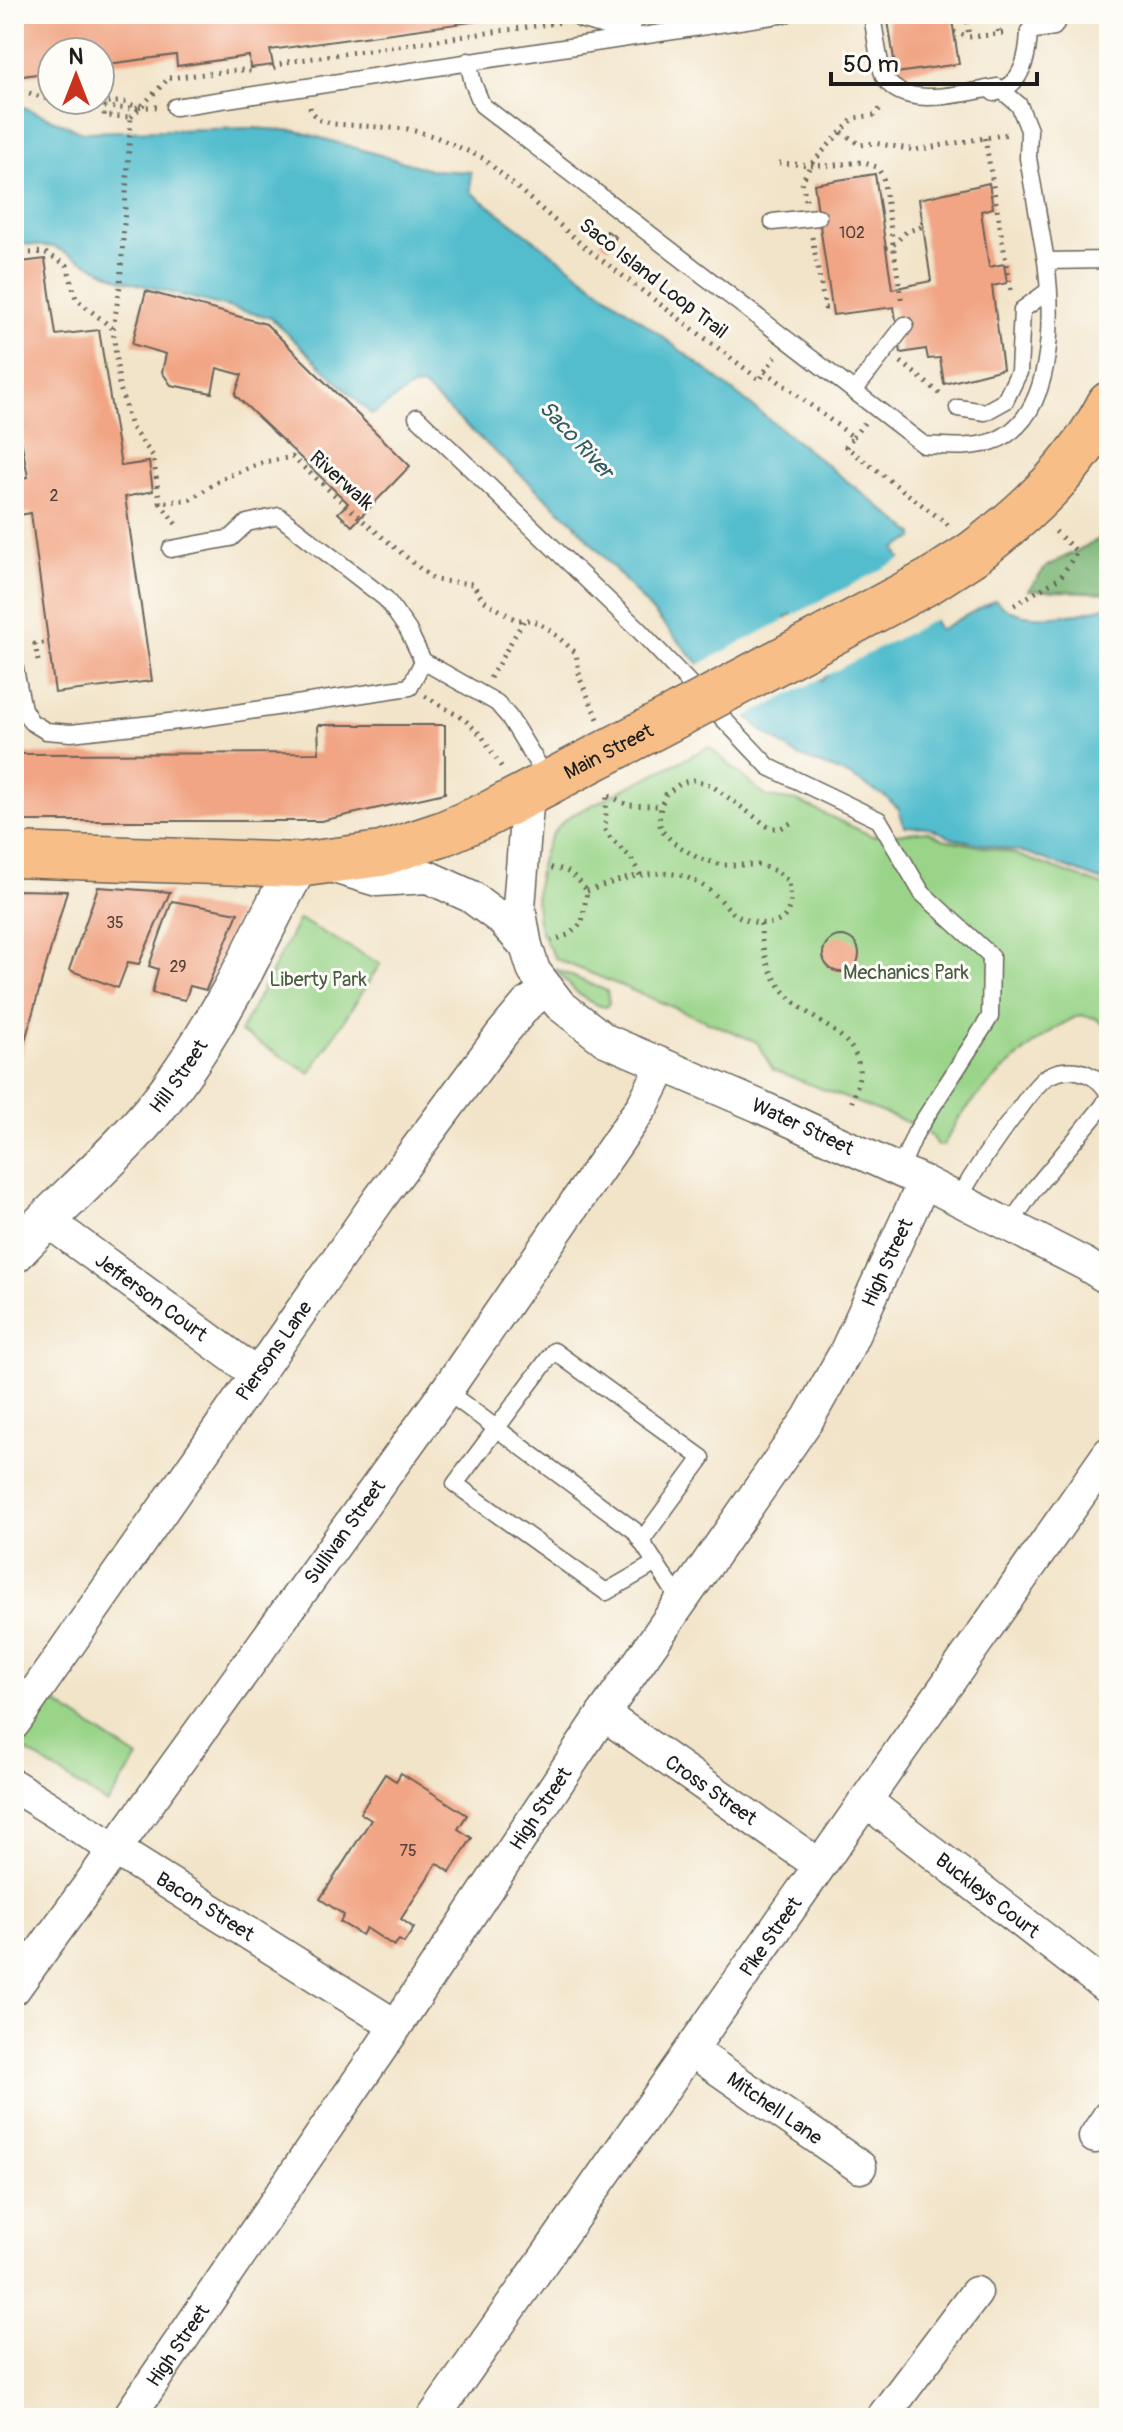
<svg xmlns="http://www.w3.org/2000/svg" width="1123" height="2432" font-family="Pangolin,sans-serif">
<style>
.green{fill:#99d488;stroke:#5a7852;stroke-width:2}
.forest{fill:#7ab674;stroke:#4b6948;stroke-width:2}
.water{fill:#52bdcd;stroke:#376c74;stroke-width:2;fill-rule:evenodd}
.pier{fill:#f2e4c9}
.building{fill:#f1a584}
.lines{fill:none;stroke-linecap:round;stroke-linejoin:round}
.service-casing{stroke:#676259;stroke-width:19}
.minor-casing{stroke:#676259;stroke-width:35}
.tertiary-casing{stroke:#676259;stroke-width:43}
.primary-casing{stroke:#676259;stroke-width:47}
.path{stroke:#676259;stroke-width:5;stroke-dasharray:2 6;stroke-linecap:butt}
.service{stroke:#fff;stroke-width:16}
.minor{stroke:#fff;stroke-width:32}
.tertiary{stroke:#fff;stroke-width:40}
.primary{stroke:#f7be88;stroke-width:44}
.primary-bridge-casing{stroke:#676259;stroke-width:47;stroke-linecap:butt}
.path-bridge{stroke:#676259;stroke-width:5;stroke-dasharray:2 6;stroke-linecap:butt}
.primary-bridge{stroke:#f7be88;stroke-width:44}
.labels{text-anchor:middle;stroke-width:6;stroke-linejoin:round;paint-order:stroke}
.number-label{font-size:16px;fill:#513e36}
.street-label{font-size:20px;fill:#1c1c1c;stroke:#fdfcf7}
.park-label{font-size:20px;fill:#485c42;stroke:#fdfcf7}
.water-label{font-size:22px;font-style:italic;fill:#325c63;stroke:#fdfcf7}
</style>
<rect width="100%" height="100%" fill="#fdfcf7"/>
<filter id="ink" filterUnits="userSpaceOnUse"><feTurbulence type="fractalNoise" baseFrequency=".0125" numOctaves="2"/><feDisplacementMap in="SourceGraphic" scale="16" xChannelSelector="R" yChannelSelector="G"/><feConvolveMatrix kernelMatrix="1 2 1 2 8 2 1 2 1" color-interpolation-filters="sRGB"/></filter>
<filter id="wash" filterUnits="userSpaceOnUse"><feTurbulence type="fractalNoise" baseFrequency=".006" numOctaves="4" result="noise"/><feDisplacementMap in="SourceGraphic" scale="32" xChannelSelector="R" yChannelSelector="G"/><feGaussianBlur stdDeviation="1.8" result="paint"/><feColorMatrix in="noise" values="0 0 0 0 0 0 0 0 0 0 0 0 0 0 0 0 0 1.4 0 .05"/><feComposite in="paint" operator="in"/></filter>
<g filter="url(#wash)">
<rect width="100%" height="100%" fill="#f2e4c9"/>
<!-- green -->
<path class="green" d="M 709,747 L 767,797 L 797,801 L 872,836 L 928,831 L 943,839 L 1009,852 L 1109,888 L 1109,1029 L 1095,1018 L 1080,1015 C 1040,1032 990,1081 962,1114 C 954,1123 949,1136 943,1146 L 937,1145 L 931,1136 L 912,1124 L 773,1070 L 757,1042 L 556,959 C 549,948 542,937 539,925 C 531,891 540,833 572,815 Z
M 299,919 L 380,964 L 310,1073 L 240,1032 Z
M 555,969 L 607,991 L 609,1003 L 606,1007 C 584,1004 569,985 555,969 Z
M 53,1701 L 138,1758 L 107,1804 L 22,1748 Z"/>
<!-- forest -->
<path class="forest" d="M 1109,534 L 1109,593 L 1028,590 L 1047,566 Z"/>
<!-- water -->
<path class="water" d="M 14,103 L 82,132 L 252,128 L 297,131 L 432,170 L 471,172 L 471,192 L 700,365 L 914,534 L 914,538 L 895,549 L 939,630 L 995,600 C 1020,627 1076,615 1109,606 L 1109,883 L 1027,853 L 952,838 L 929,827 L 904,826 L 899,809 L 886,797 L 848,775 L 798,756 L 759,728 L 690,654 L 573,522 L 422,386 L 412,387 L 372,415 L 271,318 L 122,280 L 54,247 L 14,243 ZM 791,614 L 827,676 L 821,680 L 785,618 Z"/>
<!-- pier -->
<path class="pier" d="M 905,557 L 937,618 L 744,718 L 696,666 Z"/>
<g id="blocks">
<!-- building -->
<path class="building" d="M 14,14 L 514,14 L 514,16 L 270,50 L 273,65 L 250,68 L 249,56 L 177,66 L 176,55 L 100,65 L 100,52 L 52,52 L 52,72 L 14,77 Z
M 887,14 L 951,14 L 959,64 L 896,73 Z
M 875,174 L 892,289 L 931,281 L 919,199 L 989,183 L 993,208 L 981,211 L 989,267 L 1004,264 L 1007,283 L 992,286 L 1003,369 L 944,384 L 940,358 L 928,359 L 926,349 L 901,353 L 894,307 L 833,315 L 814,184 Z
M 607,231 L 616,237 L 609,248 L 600,242 Z
M 45,259 L 56,335 L 99,330 L 121,466 L 149,462 L 153,491 L 125,497 L 152,681 L 55,693 L 31,513 L 14,516 L 14,480 L 28,477 L 14,402 L 14,263 Z
M 146,291 L 266,324 L 410,466 L 352,526 L 338,513 L 348,503 L 235,395 L 242,375 L 217,368 L 212,393 L 171,385 L 162,372 L 166,354 L 132,344 Z
M 318,725 L 445,725 L 445,793 L 321,821 L 14,821 L 14,754 L 319,753 Z
M 98,887 L 170,892 L 139,964 L 128,962 L 118,988 L 69,970 Z
M 14,890 L 67,891 L 19,1062 L 14,1061 Z
M 172,901 L 238,913 L 206,990 L 190,986 L 185,1000 L 152,993 L 158,969 L 149,966 Z
M823 954a18 18 0 1 1 36 0a18 18 0 1 1-36 0Z
M 401,1773 L 467,1815 L 458,1829 L 472,1838 L 450,1872 L 437,1863 L 401,1919 L 414,1928 L 404,1943 L 399,1940 L 394,1946 L 366,1928 L 362,1935 L 340,1922 L 344,1915 L 320,1899 L 371,1820 L 360,1813 L 385,1774 L 396,1781 Z
M 14,2405 L 34,2418 L 14,2418 Z"/>
</g>
</g>
<g filter="url(#ink)">
<use href="#blocks" fill-opacity="0" stroke="#676259" stroke-width="2"/>
<g class="lines">
<!-- service casing -->
<g class="service-casing">
<path id="service" d="M 868,14 L 872,16 C 875,30 879,69 885,78 C 904,111 967,92 998,87 L 1019,105 L 1029,130 L 1028,158 L 1046,261 L 1109,260
M 580,19 L 618,30 L 632,28
M 468,61 L 473,83 L 482,105 L 924,445 C 946,446 969,449 991,442 C 1056,421 1053,315 1046,261
M 994,93 C 1023,86 1028,56 1029,31 L 1054,27 L 1061,14
M 175,107 L 786,14
M 773,222 L 818,217
M 854,391 L 905,325
M 958,408 L 985,412 L 1005,401 L 1019,372 L 1022,310 L 1048,291
M 417,417 L 637,628 L 769,767 L 879,820 L 922,893 L 991,956 L 990,1017 L 916,1132 L 899,1171
M 171,549 L 231,538 L 247,523 L 279,516 L 386,599 L 408,630 L 423,661 L 497,703 L 509,717 L 549,782
M 14,664 L 23,709 L 31,722 L 46,731 L 71,733 L 196,719 L 410,687 L 423,661
M 958,1200 C 976,1168 995,1140 1017,1112 C 1026,1100 1034,1087 1045,1078 C 1057,1070 1074,1068 1087,1074 C 1097,1078 1104,1084 1109,1095 L 1103,1106 L 1034,1189 L 1009,1226
M 446,1391 L 634,1530 L 681,1602
M 642,1540 L 702,1458 L 554,1351 L 455,1484 L 606,1592 L 656,1563"/>
</g>
<!-- minor casing -->
<g class="minor-casing">
<g id="minor">
<path id="s1" d="M 528,793 L 519,907 L 526,946 L 534,971 L 560,1005 L 605,1040 L 759,1106 L 924,1182 L 1085,1264 L 1109,1279"/>
<path d="M 327,865 L 377,880 L 428,877 L 470,896 L 501,919 L 526,946"/>
<path id="s2" d="M 45,1219 L 258,1375"/>
<path id="s3" d="M 603,1714 L 819,1865"/>
<path id="s4" d="M 14,1723 L 380,1198 L 501,1035 L 527,1004 L 548,989"/>
<path id="s5" d="M 14,1786 L 396,2026"/>
<path id="s6" d="M 866,1801 L 1109,1989"/>
<path id="s7" d="M 14,1989 L 446,1391 L 643,1105 L 663,1065"/>
<path id="s8" d="M 691,2050 L 860,2167"/>
<path d="M 1095,2137 L 1109,2116"/>
<path id="s9" d="M 128,2418 L 396,2026 L 603,1714 L 808,1419 L 845,1353 L 924,1182"/>
<path id="s10" d="M 433,2418 L 1109,1453"/>
<path d="M 882,2418 L 976,2293"/>
</g>
</g>
<!-- tertiary casing -->
<g class="tertiary-casing">
<g id="tertiary">
<path id="s11" d="M 14,1253 C 65,1198 125,1150 170,1089 C 198,1051 222,1010 244,969 C 262,934 278,899 298,865"/>
</g>
</g>
<!-- primary casing -->
<g class="primary-casing">
<g id="primary">
<path d="M 972,554 C 1028,512 1077,466 1109,404"/>
<path id="s12" d="M 14,855 L 298,865 L 381,854 L 444,833 L 488,814 L 678,715"/>
</g>
</g>
<!-- path -->
<path class="path" d="M 966,14 L 969,37
M 996,14 L 999,34
M 954,32 L 969,37 L 1009,33
M 273,68 L 286,62 L 563,22
M 169,78 L 239,70 L 252,71
M 14,88 L 56,102 L 124,102 L 138,107 L 158,107
M 138,107 L 133,109 L 105,107 L 104,116 L 131,117 L 120,286 L 113,329 L 119,384 L 131,427 L 153,456 L 160,503 L 191,499 L 223,478 L 264,462 L 292,457 L 368,525 L 434,580 L 473,584 L 483,600 L 516,620 L 532,620 L 550,630 L 576,653 L 580,679 L 598,719
M 310,107 L 311,111 L 320,120 L 334,124 L 408,129 L 436,137 L 483,158 L 586,248 L 760,380 L 765,371 L 853,437 L 846,447 L 951,527
M 842,132 L 860,145 L 874,143 L 915,150 L 1008,134
M 985,138 L 1011,291
M 779,163 L 825,166 L 861,162 L 877,167 L 883,177 L 902,304
M 806,200 L 802,182 L 811,164 L 854,118 L 874,115 L 883,106
M 812,237 L 825,308 L 832,307
M 886,248 L 893,245 L 906,232 L 923,226
M 14,254 L 44,252 L 67,265 L 76,299 L 112,328
M 901,362 L 943,396
M 765,371 L 776,356
M 853,437 L 865,422
M 160,503 L 179,528
M 1014,605 L 1060,578 L 1077,552 L 1054,530
M 38,661 L 35,644 L 48,642
M 490,678 L 524,620
M 425,696 L 465,720 L 482,736 L 502,768
M 551,868 C 569,868 577,878 587,891 L 582,923 L 568,935 L 552,941
M 640,875 L 631,858 L 611,839 L 605,829 L 607,794 L 627,805 L 658,806
M 587,891 C 618,881 651,867 683,876 C 693,879 708,888 715,895 C 723,901 729,911 738,916 C 750,922 773,929 784,917 C 792,907 791,893 789,882 L 778,872 L 759,865 L 722,865 L 698,858 L 674,843 L 662,831 L 659,822 L 661,806 L 666,794 L 681,783 L 693,780 L 711,785 L 770,828 L 781,828 L 795,821
M 761,924 C 761,968 780,994 815,1018 C 832,1030 852,1040 858,1062 C 862,1077 855,1091 851,1105"/>
<!-- service -->
<use href="#service" class="service"/>
<!-- minor -->
<use href="#minor" class="minor"/>
<!-- tertiary -->
<use href="#tertiary" class="tertiary"/>
<!-- primary -->
<use href="#primary" class="primary"/>
<!-- primary-bridge casing -->
<g class="primary-bridge-casing">
<path id="primary-bridge" d="M 678,715 L 930,581 L 972,554"/>
</g>
<!-- path-bridge -->
<path class="path-bridge" d="M 131,117 L 169,78"/>
<!-- primary-bridge -->
<use href="#primary-bridge" class="primary-bridge"/>
</g>
</g>
<g class="labels">
<!-- number labels -->
<g class="number-label">
<text x="852" y="238">102</text>
<text x="54" y="501">2</text>
<text x="115" y="928">35</text>
<text x="178" y="972">29</text>
<text x="408" y="1856">75</text>
</g>
<!-- street labels -->
<g class="street-label">
<text transform="translate(654 278) rotate(38)" y="7">Saco Island Loop Trail</text>
<text transform="translate(342 480) rotate(42)" y="7">Riverwalk</text>
<text dy="7" stroke="none"><textPath href="#s12" startOffset="618">Main Street</textPath></text>
<text dy="7" stroke="none"><textPath href="#s11" startOffset="242">Hill Street</textPath></text>
<text dy="7" stroke="none"><textPath href="#s1" startOffset="496">Water Street</textPath></text>
<text dy="7" stroke="none"><textPath href="#s9" startOffset="1384">High Street</textPath></text>
<text dy="7" stroke="none"><textPath href="#s2" startOffset="132">Jefferson Court</textPath></text>
<text dy="7" stroke="none"><textPath href="#s4" startOffset="454">Piersons Lane</textPath></text>
<text dy="7" stroke="none"><textPath href="#s7" startOffset="564">Sullivan Street</textPath></text>
<text dy="7" stroke="none"><textPath href="#s3" startOffset="132">Cross Street</textPath></text>
<text dy="7" stroke="none"><textPath href="#s9" startOffset="736">High Street</textPath></text>
<text dy="7" stroke="none"><textPath href="#s6" startOffset="154">Buckleys Court</textPath></text>
<text dy="7" stroke="none"><textPath href="#s5" startOffset="226">Bacon Street</textPath></text>
<text dy="7" stroke="none"><textPath href="#s10" startOffset="588">Pike Street</textPath></text>
<text dy="7" stroke="none"><textPath href="#s8" startOffset="102">Mitchell Lane</textPath></text>
<text dy="7" stroke="none"><textPath href="#s9" startOffset="88">High Street</textPath></text>
</g>
<!-- park labels -->
<g class="park-label">
<text x="906" y="979">Mechanics Park</text>
<text x="318" y="986">Liberty Park</text>
</g>
<!-- water labels -->
<g class="water-label">
<text transform="translate(577 439) rotate(47)" y="8">Saco River</text>
</g>
</g>
<!-- margin -->
<rect width="1123" height="2432" fill="none" stroke="#fdfcf7" stroke-width="48"/>
<!-- north arrow -->
<g transform="translate(76 76)"><circle r="38" fill="#fdfcf7" stroke="#a3a29f" stroke-width="2"/>
<path d="M0-6L14 30L0 20L-14 30Z" fill="#c8321e"/>
<text y="-12" font-size="22" font-weight="bold" text-anchor="middle" fill="#1c1c1c">N</text>
</g>
<!-- scale -->
<path d="M831 72v12h206v-12" fill="none" stroke="#1c1c1c" stroke-width="4"/>
<text x="843" y="72" font-size="24" fill="#1c1c1c" stroke="#fdfcf7" stroke-width="6" paint-order="stroke">50 m</text>
</svg>
